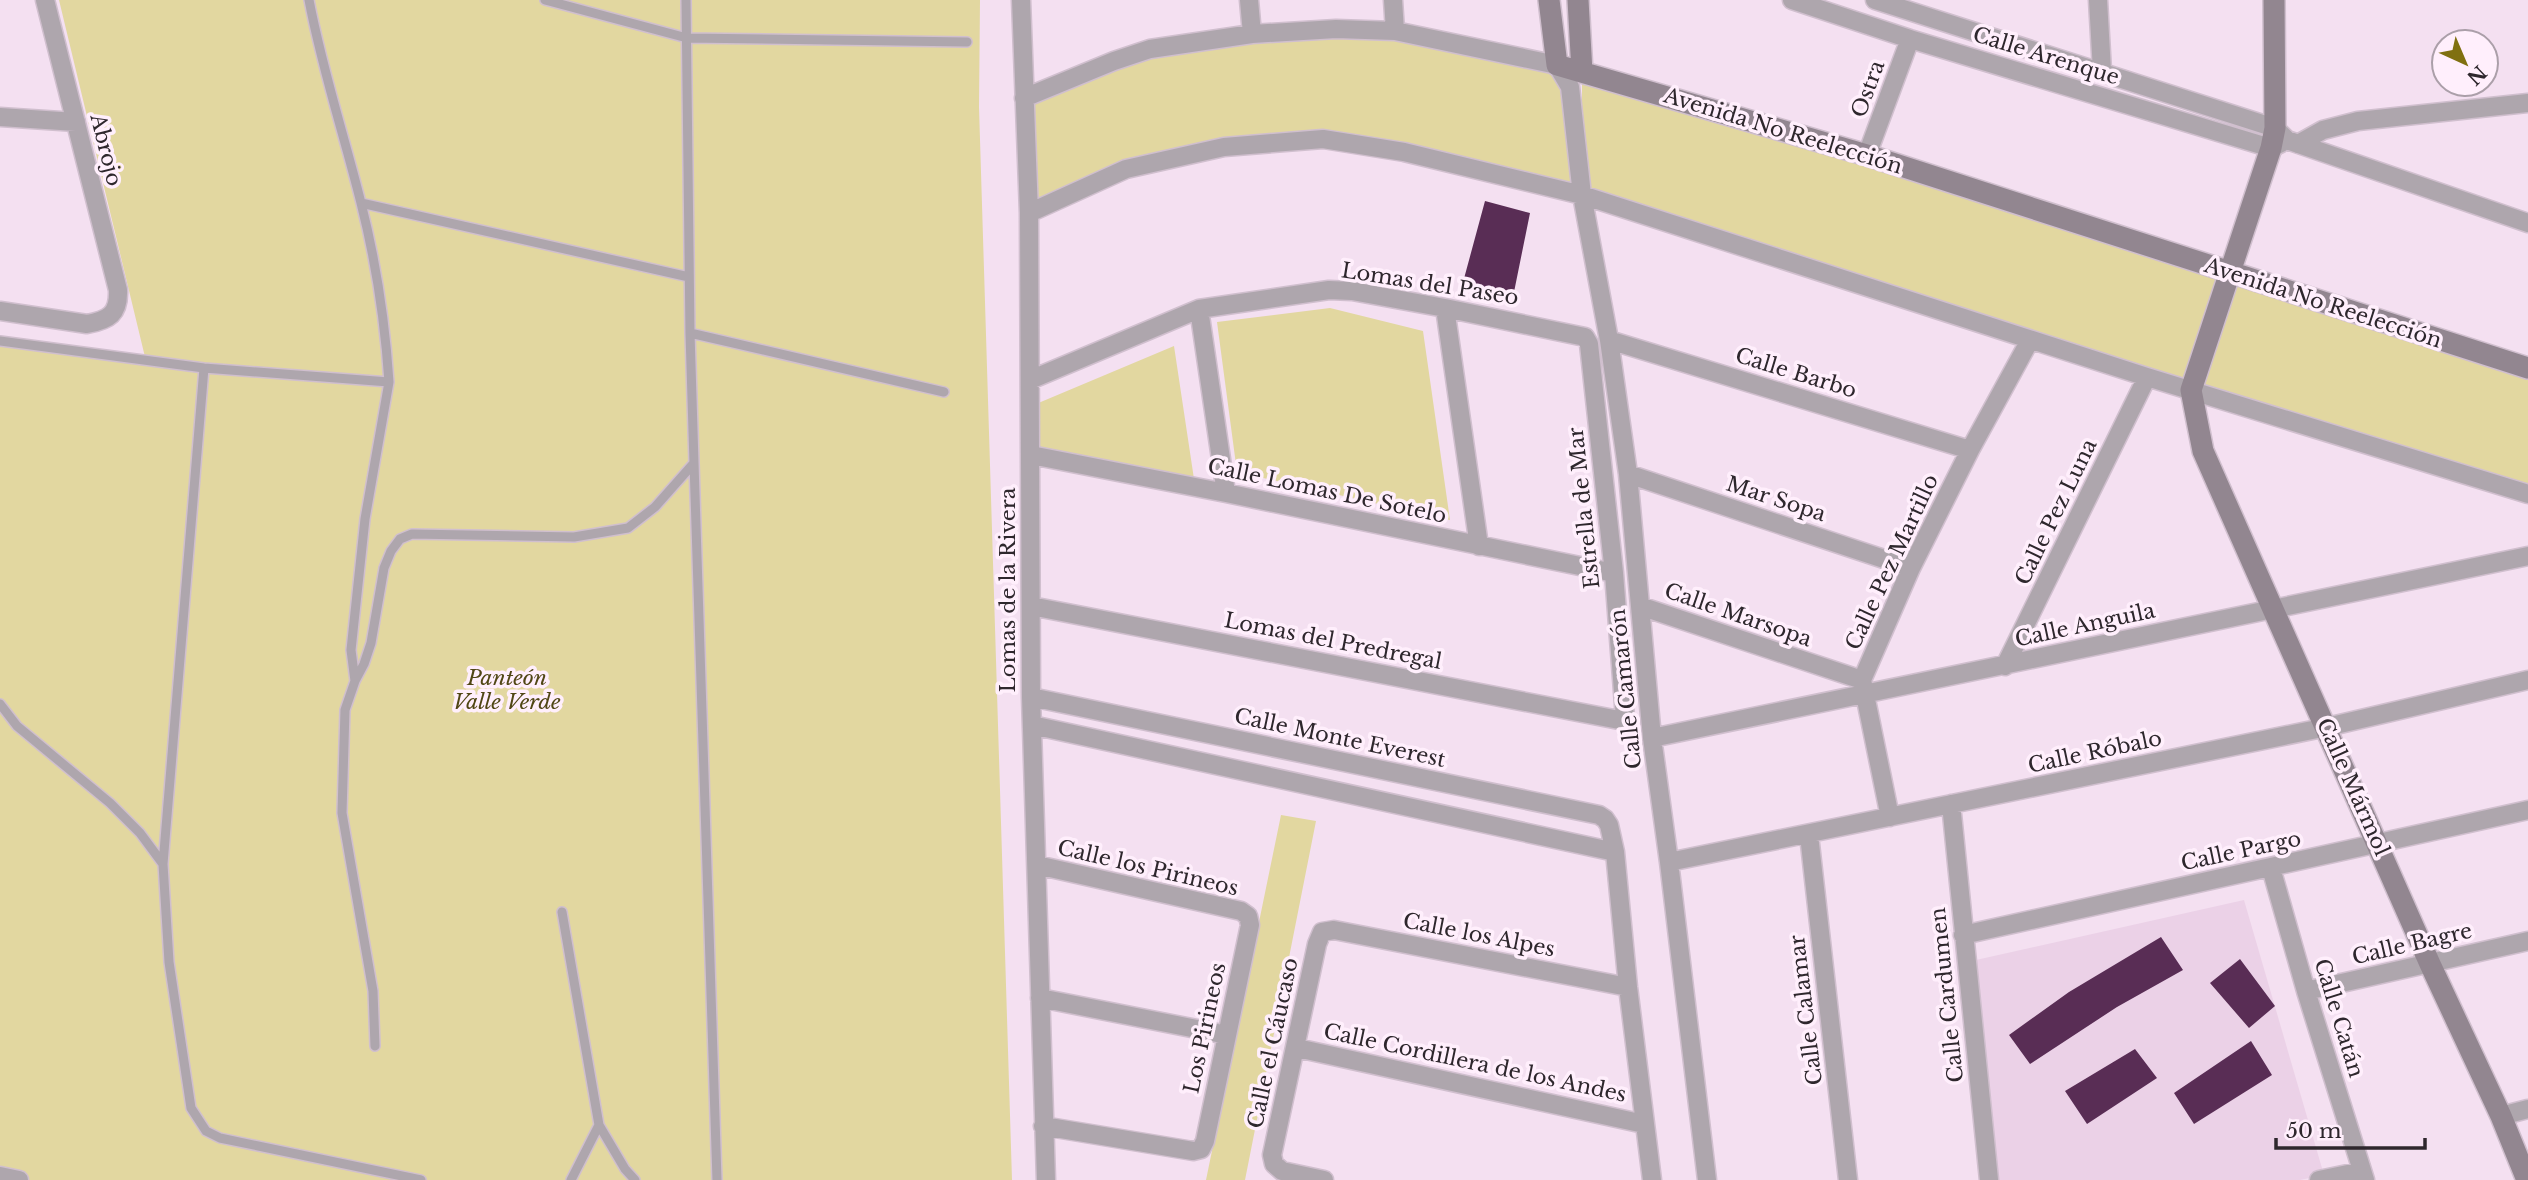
<svg xmlns="http://www.w3.org/2000/svg" width="2528" height="1180" font-family="'Libre Baskerville',serif">
<style>
.built{fill:#ebd1e7}
.green{fill:#e2d7a0}
.building{fill:#592d55}
.lines{fill:none;stroke-linecap:round;stroke-linejoin:round}
.lane-casing{stroke:#d0bfce;stroke-width:12}
.street-casing{stroke:#d0bfce;stroke-width:21}
.secondary-casing{stroke:#d0bfce;stroke-width:24}
.lane{stroke:#aea6ad;stroke-width:9}
.street{stroke:#aea6ad;stroke-width:18}
.secondary{stroke:#928690;stroke-width:21}
.labels{text-anchor:middle;stroke-width:7;stroke-linejoin:round;paint-order:stroke}
.street-label{font-size:21px;fill:#2e272d;stroke:#ffeffc}
.park-label{font-size:21px;font-style:italic;fill:#504614;stroke:#ffeffc}
</style>
<rect width="100%" height="100%" fill="#f4e0f1"/>
<!-- built -->
<path class="built" d="M 2244,900 L 2324,1175 L 2300,1180 L 1995,1180 L 1967,962 Z"/>
<!-- green -->
<path class="green" d="M 59,0 L 980,0 L 979,107 L 1012,1180 L 0,1180 L 0,337 L 145,357 Z
M 1395,31 L 1557,65 L 1582,185 L 1582,72 L 2528,370 L 2528,495 L 1582,195 L 1323,139 L 1126,169 L 1029,213 L 1024,98 L 1150,49 Z
M 1330,308 L 1423,331 L 1450,520 L 1237,472 L 1217,322 Z
M 1174,346 L 1194,479 L 1040,452 L 1036,404 Z
M 1281,815 L 1316,821 L 1245,1180 L 1206,1180 Z"/>
<!-- building -->
<path class="building" d="M 1485,201 L 1530,213 L 1513,297 L 1462,286 Z
M 2161,937 L 2183,970 L 2117,1007 L 2030,1064 L 2009,1035 L 2069,992 Z
M 2240,959 L 2275,1006 L 2249,1028 L 2210,983 Z
M 2251,1041 L 2272,1075 L 2194,1124 L 2174,1093 Z
M 2135,1049 L 2157,1078 L 2087,1124 L 2065,1091 Z"/>
<g class="lines">
<!-- lane casing -->
<g class="lane-casing">
<path id="lane" d="M 545,0 L 687,38 L 967,42
M 361,203 L 689,277
M 690,333 L 944,392
M 0,341 L 204,368 L 389,382 C 385,321 376,262 361,203 C 344,135 322,69 309,0
M 694,463 L 717,1180
M 355,681 L 351,650 L 365,519 L 389,382
M 0,704 L 17,726 L 110,803 L 140,833 L 163,864 L 169,962 L 191,1108 L 206,1131 L 220,1138 L 421,1180
M 163,864 L 204,368
M 562,912 L 599,1125 L 625,1169 L 635,1180
M 375,1046 L 373,991 L 342,813 L 345,710 L 355,681 L 364,664 L 371,643 L 384,568 L 391,551 L 400,539 L 412,534 L 574,537 L 628,528 L 655,507 L 694,463 L 690,333 L 686,0
M 571,1180 L 599,1125"/>
</g>
<!-- street casing -->
<g class="street-casing">
<path id="street" d="M 1021,0 L 1029,213 L 1031,697 L 1046,1180
M 1249,0 L 1252,34
M 1393,0 L 1395,31
M 1792,0 L 1910,39 L 2271,148 L 2281,143
M 1875,0 L 2275,128 L 2287,140 L 2528,223
M 2098,0 L 2102,71
M 1024,98 L 1114,61 L 1150,49 L 1252,34 L 1336,29 L 1395,31 L 1557,65 L 1570,87 L 1582,195 L 1609,340 L 1628,474 L 1652,738 L 1669,862 L 1707,1180
M 0,117 L 76,122
M 2298,144 L 2323,130 L 2358,121 L 2528,103
M 1867,155 L 1910,39
M 1029,213 L 1126,169 L 1224,147 L 1323,139 L 1404,152 L 1582,195 L 2147,377 L 2528,494
M 1445,308 L 1479,546
M 1199,309 L 1226,493
M 0,311 L 87,324 C 109,320 119,314 118,290 L 45,0
M 1609,340 L 1970,450
M 1030,380 L 1199,309 L 1329,290 L 1352,291 L 1445,308 L 1585,337 L 1589,344 L 1614,573 L 1625,718 L 1619,720 L 1031,606
M 1031,455 L 1226,493 L 1614,573
M 1628,474 L 1911,568
M 1640,606 L 1862,680
M 2005,666 L 2147,377
M 1031,697 L 1599,815 L 1605,819 L 1609,825 L 1615,852 L 1628,987 L 1652,1180
M 1032,725 L 1615,852
M 1652,738 L 2528,556
M 1951,804 L 1989,1180
M 1890,817 L 1862,680 L 1911,568 L 1970,450 L 2030,340
M 1809,835 L 1848,1180
M 1669,862 L 2327,727 L 2528,680
M 1037,865 L 1241,911 L 1248,916 L 1250,925 L 1205,1141 L 1201,1149 L 1193,1151 L 1043,1126
M 2271,868 L 2306,991 L 2365,1180
M 1963,935 L 2528,810
M 2306,991 L 2528,941
M 1040,998 L 1227,1035
M 1297,1048 L 1644,1124
M 2501,1116 L 2528,1109
M 0,1176 L 19,1180
M 1324,1180 L 1282,1171 L 1274,1164 L 1272,1155 L 1317,944 L 1322,932 L 1334,930 L 1628,987
M 2319,1180 L 2362,1171"/>
</g>
<!-- secondary casing -->
<g class="secondary-casing">
<path id="secondary" d="M 1549,0 L 1557,65 L 1867,155 L 2528,368
M 1578,0 L 1582,72
M 2274,0 L 2275,128 L 2271,148 L 2191,390 L 2203,451 L 2430,964 L 2501,1116 L 2527,1180"/>
</g>
<!-- lane -->
<use href="#lane" class="lane"/>
<!-- street -->
<use href="#street" class="street"/>
<!-- secondary -->
<use href="#secondary" class="secondary"/>
</g>
<g class="labels">
<!-- street labels -->
<g class="street-label">
<text transform="translate(2046 56) rotate(17)" y="7">Calle Arenque</text>
<text transform="translate(1868 89) rotate(-70)" y="7">Ostra</text>
<text transform="translate(1783 131) rotate(17)" y="7">Avenida No Reelección</text>
<text transform="translate(106 150) rotate(76)" y="7">Abrojo</text>
<text transform="translate(1430 284) rotate(9)" y="7">Lomas del Paseo</text>
<text transform="translate(2323 303) rotate(18)" y="7">Avenida No Reelección</text>
<text transform="translate(1796 373) rotate(17)" y="7">Calle Barbo</text>
<text transform="translate(1327 491) rotate(12)" y="7">Calle Lomas De Sotelo</text>
<text transform="translate(1776 499) rotate(18)" y="7">Mar Sopa</text>
<text transform="translate(1584 508) rotate(-96)" y="7">Estrella de Mar</text>
<text transform="translate(2056 512) rotate(-64)" y="7">Calle Pez Luna</text>
<text transform="translate(1892 562) rotate(-65)" y="7">Calle Pez Martillo</text>
<text transform="translate(1008 590) rotate(-90)" y="7">Lomas de la Rivera</text>
<text transform="translate(1738 615) rotate(19)" y="7">Calle Marsopa</text>
<text transform="translate(2085 625) rotate(-12)" y="7">Calle Anguila</text>
<text transform="translate(1333 641) rotate(11)" y="7">Lomas del Predregal</text>
<text transform="translate(1626 689) rotate(-96)" y="7">Calle Camarón</text>
<text transform="translate(1340 738) rotate(12)" y="7">Calle Monte Everest</text>
<text transform="translate(2095 752) rotate(-12)" y="7">Calle Róbalo</text>
<text transform="translate(2353 787) rotate(66)" y="7">Calle Mármol</text>
<text transform="translate(2241 851) rotate(-12)" y="7">Calle Pargo</text>
<text transform="translate(1148 868) rotate(13)" y="7">Calle los Pirineos</text>
<text transform="translate(1479 935) rotate(11)" y="7">Calle los Alpes</text>
<text transform="translate(2412 944) rotate(-13)" y="7">Calle Bagre</text>
<text transform="translate(1947 995) rotate(-96)" y="7">Calle Cardumen</text>
<text transform="translate(1806 1010) rotate(-97)" y="7">Calle Calamar</text>
<text transform="translate(2339 1018) rotate(73)" y="7">Calle Catán</text>
<text transform="translate(1205 1028) rotate(-78)" y="7">Los Pirineos</text>
<text transform="translate(1273 1043) rotate(-78)" y="7">Calle el Cáucaso</text>
<text transform="translate(1475 1063) rotate(12)" y="7">Calle Cordillera de los Andes</text>
</g>
<!-- park labels -->
<g class="park-label">
<text x="507" y="685">Panteón<tspan x="507" dy="24">Valle Verde</tspan></text>
</g>
</g>
<!-- north arrow -->
<g transform="translate(2465 63) rotate(136)"><circle r="33" fill="#ffeffc" stroke="#ab9fa9" stroke-width="2"/>
<path d="M0-5L12 26L0 18L-12 26Z" fill="#807010"/>
<text y="-10" font-size="19" font-weight="bold" text-anchor="middle" fill="#2e272d">N</text>
</g>
<!-- scale -->
<path d="M2276 1138v10h149v-10" fill="none" stroke="#2e272d" stroke-width="3.5"/>
<text x="2286" y="1138" font-size="21" fill="#2e272d" stroke="#ffeffc" stroke-width="5" paint-order="stroke">50 m</text>
</svg>
